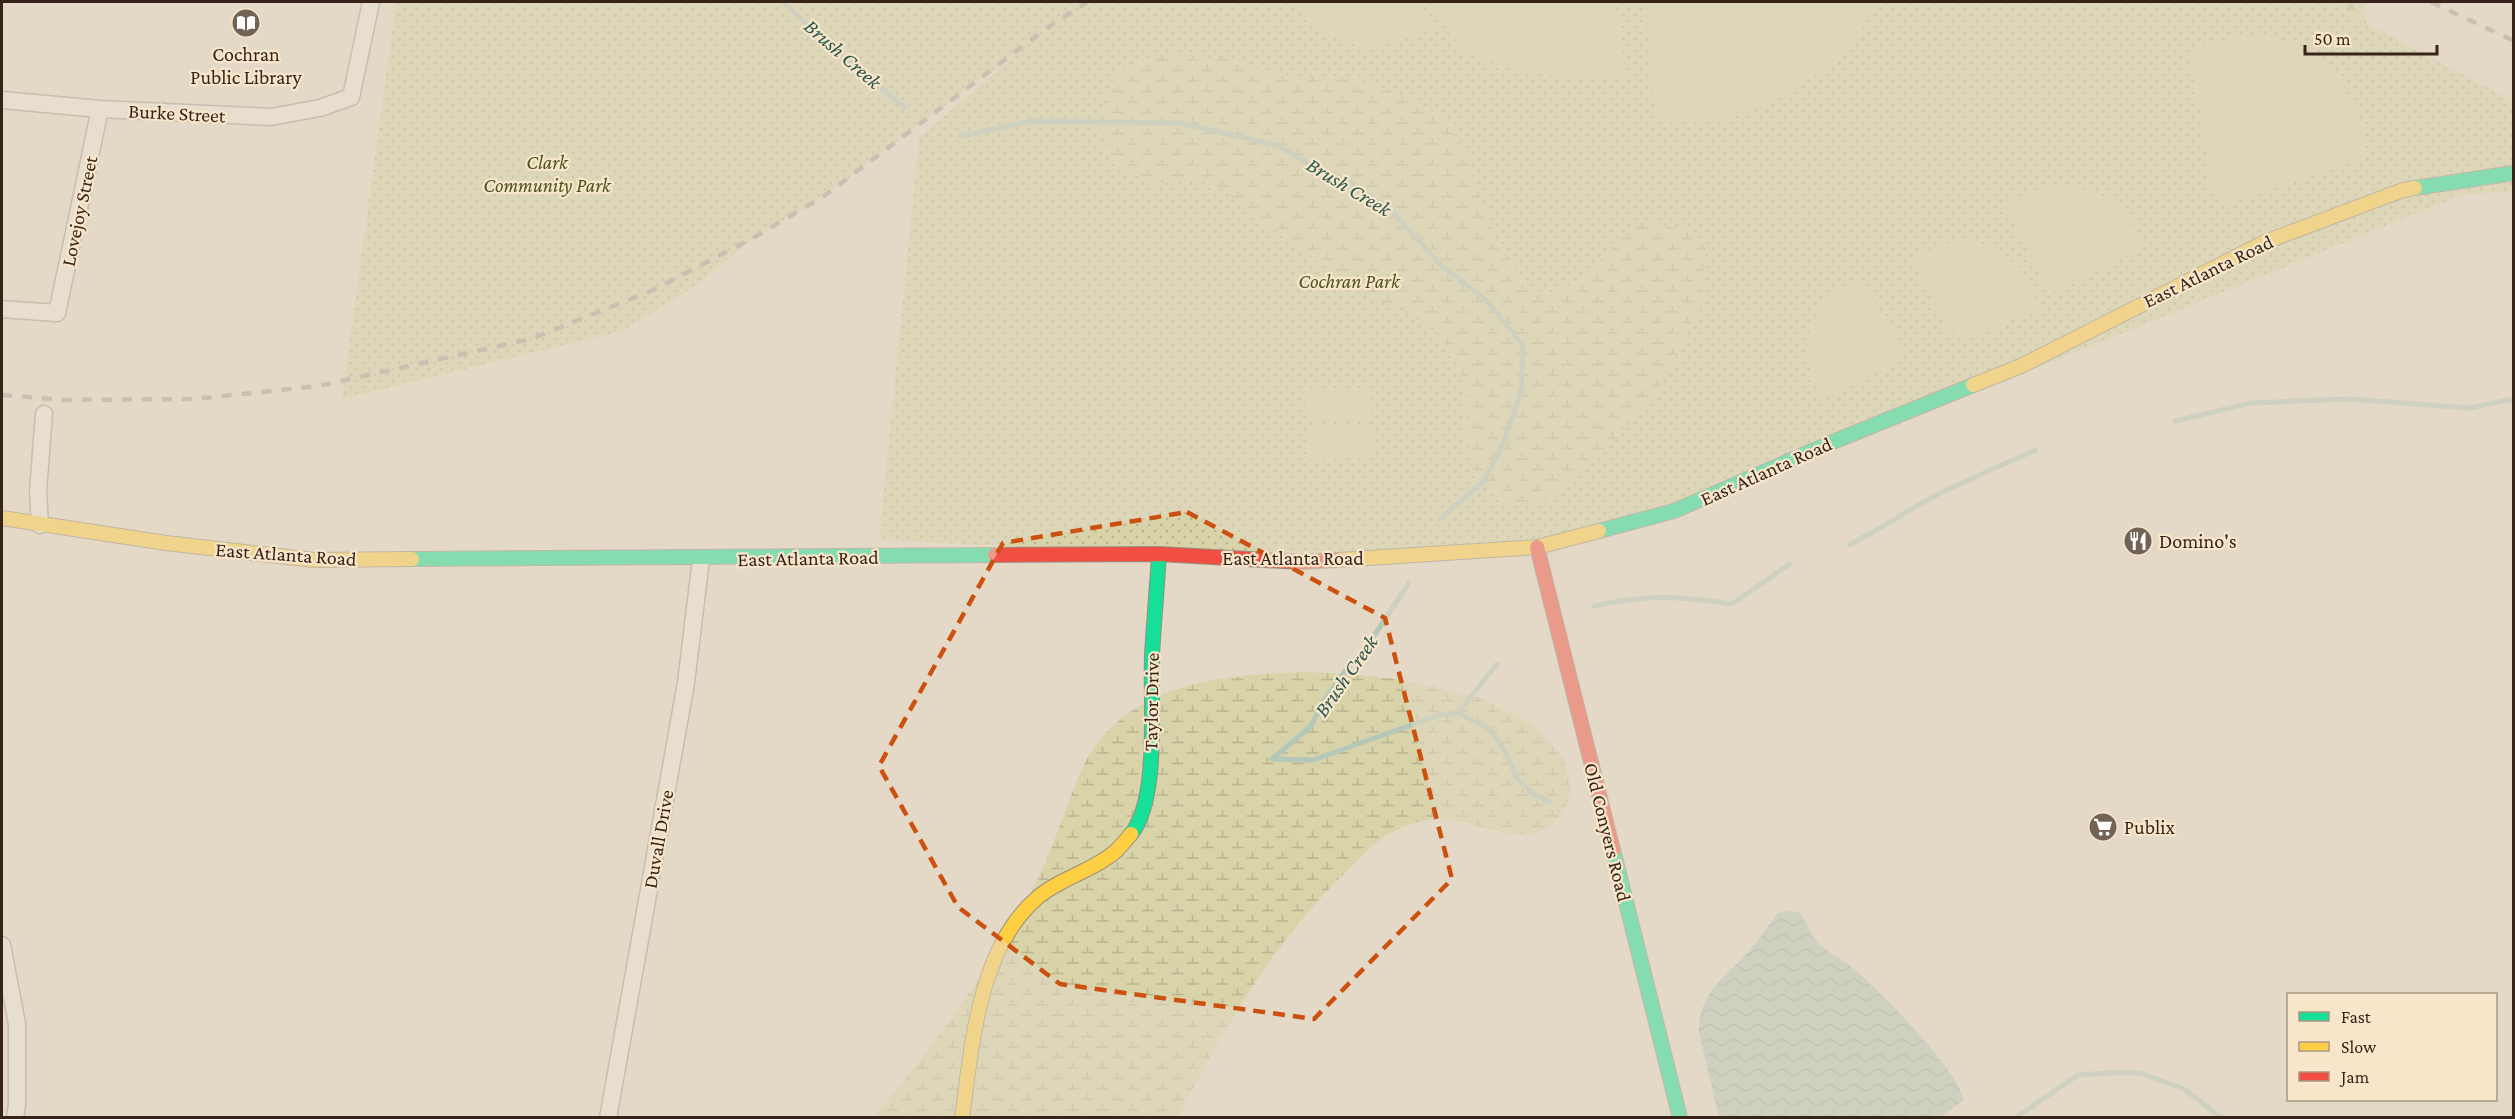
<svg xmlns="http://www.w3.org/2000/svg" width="2515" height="1119" font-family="'Crimson Pro',serif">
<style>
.green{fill:url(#green-dots)}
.forest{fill:url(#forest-firs)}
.wetland{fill:url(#wetland-marsh)}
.pitch{fill:#d8d3a8}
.water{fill:url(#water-waves)}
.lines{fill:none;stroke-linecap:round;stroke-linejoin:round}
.stream{stroke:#b4c8b9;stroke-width:5}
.street-casing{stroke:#a89d91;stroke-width:19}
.fast-casing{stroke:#988d81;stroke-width:16}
.slow-casing{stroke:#988d81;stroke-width:16}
.jam-casing{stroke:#988d81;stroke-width:16}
.street{stroke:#ebe4d9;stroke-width:16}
.fast{stroke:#16e098;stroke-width:14}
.slow{stroke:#ffcf43;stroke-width:14}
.jam{stroke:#f24e42;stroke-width:14}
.rail{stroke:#a9a29a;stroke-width:4.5;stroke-dasharray:10 10;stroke-linecap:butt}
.marked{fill:none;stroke:#cd510e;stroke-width:4.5;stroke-dasharray:12 8;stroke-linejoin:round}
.labels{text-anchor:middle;stroke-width:4.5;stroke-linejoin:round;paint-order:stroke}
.poi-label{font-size:20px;fill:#36241a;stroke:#f8e6ca;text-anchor:start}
.street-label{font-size:20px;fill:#36241a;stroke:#f8e6ca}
.park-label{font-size:20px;font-style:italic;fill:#4c541f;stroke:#f8e6ca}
.water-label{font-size:21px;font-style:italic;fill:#27574f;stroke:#f8e6ca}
</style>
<defs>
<pattern id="green-dots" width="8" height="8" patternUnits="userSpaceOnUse" patternTransform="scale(1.5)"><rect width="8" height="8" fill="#d8d3a8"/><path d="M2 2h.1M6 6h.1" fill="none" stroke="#bab590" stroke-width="1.8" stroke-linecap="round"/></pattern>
<pattern id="forest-firs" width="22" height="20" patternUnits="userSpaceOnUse" patternTransform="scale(1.5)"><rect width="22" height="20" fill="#d8d3a8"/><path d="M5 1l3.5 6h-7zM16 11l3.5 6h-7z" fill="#bab590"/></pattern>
<pattern id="wetland-marsh" width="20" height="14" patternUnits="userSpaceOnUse" patternTransform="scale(1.5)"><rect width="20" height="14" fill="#d8d3a8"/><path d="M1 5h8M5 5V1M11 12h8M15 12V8" fill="none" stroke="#bab590"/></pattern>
<pattern id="water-waves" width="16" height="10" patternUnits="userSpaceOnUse" patternTransform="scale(1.5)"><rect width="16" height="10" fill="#b4c8b9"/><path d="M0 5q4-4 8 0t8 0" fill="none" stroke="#9bac9e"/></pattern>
</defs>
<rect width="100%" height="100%" fill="#e4d8c7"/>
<!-- green -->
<path class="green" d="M 396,2 L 2326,2 L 2513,101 L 2513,192 L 2464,194 L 1696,507 L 1540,557 L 1351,562 L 879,540 L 919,138 L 1035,38 L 824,196 L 755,237 L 697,285 L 625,330 L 342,399 Z"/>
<!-- forest -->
<path class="forest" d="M 2326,2 L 2362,2 L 2367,24 Z"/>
<!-- wetland -->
<path class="wetland" d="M 1182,52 L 1202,57 L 1236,60 L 1268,74 L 1303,77 L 1332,76 L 1356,80 L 1388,89 L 1426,107 L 1448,123 L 1468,160 L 1497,241 L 1530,289 L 1546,295 L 1568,287 L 1595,266 L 1623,235 L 1640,222 C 1664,226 1690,227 1706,247 L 1701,304 L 1662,385 L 1604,452 L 1548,500 L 1527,505 L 1508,505 L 1491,494 L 1472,465 L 1466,433 L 1465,385 L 1453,351 L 1429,327 L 1402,309 L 1364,294 L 1282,235 L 1220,188 L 1199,180 L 1152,184 L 1127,171 L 1112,157 L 1102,138 L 1101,121 L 1105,95 L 1112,81 L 1129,66 L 1144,59 Z
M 1300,672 L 1352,674 L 1404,680 L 1481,698 L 1533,724 L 1563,757 L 1572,794 C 1567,802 1562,815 1556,821 C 1528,848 1489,827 1457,821 C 1432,815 1405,824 1384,837 C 1372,844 1363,856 1353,865 C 1279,934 1224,1027 1178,1117 L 874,1118 C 930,1049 983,979 1026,902 C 1048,863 1061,821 1077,780 C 1115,685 1212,676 1300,672 Z"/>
<!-- pitch -->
<path class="pitch" d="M 1291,2 L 1420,2 L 1433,30 C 1412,37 1392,44 1370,46 C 1341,47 1307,23 1291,2 Z
M 1433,2 L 1616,2 L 1625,80 C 1583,78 1492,75 1460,45 C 1448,34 1440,16 1433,2 Z
M 1645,2 L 1878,2 C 1850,60 1771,113 1707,121 C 1691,123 1673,121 1656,121 Z
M 2236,36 C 2253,36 2271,36 2287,42 C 2318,53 2348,85 2359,116 C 2363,129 2364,144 2366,157 L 2228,202 L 2213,195 L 2190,50 Z
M 2059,186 C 2111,190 2119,207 2147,246 L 2058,291 L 2048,290 L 2003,201 Z
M 1958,242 L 1975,243 L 1995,249 L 2014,263 L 2032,283 L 2039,308 L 1970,338 L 1949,331 L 1912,261 C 1924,248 1941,245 1958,242 Z
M 1861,279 L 1904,353 L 1902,360 L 1822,399 C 1795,350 1807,301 1861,279 Z
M 1370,389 L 1371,419 L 1306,421 L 1305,391 Z
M 1371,427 L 1372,457 L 1308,459 L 1307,429 Z"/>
<!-- water -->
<path class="water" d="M 1784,911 L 1799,912 C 1807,921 1810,934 1818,943 C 1828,953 1841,958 1852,967 C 1880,991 1956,1067 1964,1100 L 1941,1117 L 1719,1117 L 1699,1033 C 1697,995 1726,976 1749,951 C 1760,939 1768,925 1778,913 Z"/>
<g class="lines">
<!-- stream -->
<path class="stream" d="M 783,2 L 829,45 L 904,107
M 961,136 L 1033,121 L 1181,123 L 1279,146 L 1314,167 L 1346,180 L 1391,210 L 1442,266 L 1484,298 L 1523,345 L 1521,392 L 1503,444 L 1483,482 L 1440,519
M 2175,421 L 2251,403 L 2348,399 L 2470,408 L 2514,399
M 1850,545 L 1940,493 L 2035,450
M 1594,606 C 1645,594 1681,596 1732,604 L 1790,564
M 1458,713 L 1497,664
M 1272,759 L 1313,760 L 1439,715 L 1458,713 L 1490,729 L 1505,751 L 1517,778 L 1533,794 L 1550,802
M 1272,759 L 1311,726 L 1322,704 L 1348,667 L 1364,651 L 1409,583
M 2015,1118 L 2078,1075 L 2108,1073 L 2140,1073 L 2184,1089 L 2222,1118"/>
<!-- street casing -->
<g class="street-casing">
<path id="street" d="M 2,100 L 100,109 L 271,117 L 320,108 L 351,97 L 371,2
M 2,309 L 57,313 L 100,109
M 40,525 L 38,491 L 44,414
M 2,945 L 17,1024 L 17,1105 L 15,1118
M 608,1118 L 686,683 L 701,559"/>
</g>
<!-- fast casing -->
<g class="fast-casing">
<path id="fast" d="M 2415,188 L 2514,173
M 1599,531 L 1674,511 L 1835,441 L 1973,385
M 412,559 L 995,555
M 1131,834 C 1160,799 1150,701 1152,655 C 1154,621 1157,588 1159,554
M 1613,850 L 1680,1118"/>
</g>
<!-- slow casing -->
<g class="slow-casing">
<path id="slow" d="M 1973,385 L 2021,366 L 2265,242 L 2403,190 L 2415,188
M 2,518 L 166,543 L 314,560 L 412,559
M 1338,560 L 1537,547 L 1599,531
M 962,1118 C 972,1046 978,949 1037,898 C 1060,878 1093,871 1116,851 C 1121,846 1126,840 1131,834"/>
</g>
<!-- jam casing -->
<g class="jam-casing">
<path id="jam" d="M 1537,547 L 1613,850
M 995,555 L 1159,554 L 1301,562 L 1338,560"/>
</g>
<!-- street -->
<use href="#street" class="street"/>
<!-- fast -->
<use href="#fast" class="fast"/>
<!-- slow -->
<use href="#slow" class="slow"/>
<!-- jam -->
<use href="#jam" class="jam"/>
<!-- rail -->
<path class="rail" d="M 2431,2 L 2514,41
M 2,395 L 64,400 L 194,399 L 319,386 L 531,339 L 653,290 L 755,237 L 824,196 L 1047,28 L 1087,2"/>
</g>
<!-- marked area -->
<path d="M0 0H2515V1119H0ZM 1187,512 L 1385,618 L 1452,879 L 1314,1019 L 1060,984 L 958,907 L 879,766 L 1003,543 Z" fill="#e4d8c7" fill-opacity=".55" fill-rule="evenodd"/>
<path class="marked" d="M 1187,512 L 1385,618 L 1452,879 L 1314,1019 L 1060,984 L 958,907 L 879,766 L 1003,543 Z"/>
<!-- icons -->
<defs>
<g id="library-disc" transform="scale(1.5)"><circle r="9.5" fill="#736357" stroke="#f8e6ca"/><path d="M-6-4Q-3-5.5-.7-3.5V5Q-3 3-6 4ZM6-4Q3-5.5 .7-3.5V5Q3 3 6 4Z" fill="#fff"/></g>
<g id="restaurant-disc" transform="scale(1.5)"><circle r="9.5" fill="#736357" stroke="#f8e6ca"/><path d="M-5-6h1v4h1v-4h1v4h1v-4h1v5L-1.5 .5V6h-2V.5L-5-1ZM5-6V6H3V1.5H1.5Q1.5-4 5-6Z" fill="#fff"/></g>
<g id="supermarket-disc" transform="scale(1.5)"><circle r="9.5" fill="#736357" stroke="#f8e6ca"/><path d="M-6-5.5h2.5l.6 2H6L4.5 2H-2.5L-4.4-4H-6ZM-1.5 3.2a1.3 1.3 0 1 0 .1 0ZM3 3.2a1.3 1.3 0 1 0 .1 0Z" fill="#fff"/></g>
</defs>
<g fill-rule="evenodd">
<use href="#library-disc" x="246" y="23"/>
<use href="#restaurant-disc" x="2138" y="541"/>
<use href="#supermarket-disc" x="2103" y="827"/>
</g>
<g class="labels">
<!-- poi labels -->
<g class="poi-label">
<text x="246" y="61" text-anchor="middle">Cochran<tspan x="246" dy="23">Public Library</tspan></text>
<text x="2159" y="548">Domino's</text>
<text x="2124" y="834">Publix</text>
</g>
<!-- street labels -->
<g class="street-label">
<text transform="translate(177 113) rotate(3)" y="7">Burke Street</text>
<text transform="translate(79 211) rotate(-78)" y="7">Lovejoy Street</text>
<text transform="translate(2208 271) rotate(-26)" y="7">East Atlanta Road</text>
<text transform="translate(1766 471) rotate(-24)" y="7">East Atlanta Road</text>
<text transform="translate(286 554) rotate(4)" y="7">East Atlanta Road</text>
<text transform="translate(808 558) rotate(-1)" y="7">East Atlanta Road</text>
<text x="1293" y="565">East Atlanta Road</text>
<text transform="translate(1151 702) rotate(-89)" y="7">Taylor Drive</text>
<text transform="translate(1608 832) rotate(76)" y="7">Old Conyers Road</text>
<text transform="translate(658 839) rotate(-80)" y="7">Duvall Drive</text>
</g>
<!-- park labels -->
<g class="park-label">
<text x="547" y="169">Clark<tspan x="547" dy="23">Community Park</tspan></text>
<text x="1349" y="288">Cochran Park</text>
</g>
<!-- water labels -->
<g class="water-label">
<text transform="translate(843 54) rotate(41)" y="7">Brush Creek</text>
<text transform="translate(1349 187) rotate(31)" y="7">Brush Creek</text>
<text transform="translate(1346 676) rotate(-55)" y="7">Brush Creek</text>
</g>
</g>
<!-- border -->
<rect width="2515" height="1119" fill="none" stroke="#36241a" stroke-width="6"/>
<!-- legend -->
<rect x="2287" y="993" width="210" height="108" fill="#f8e6ca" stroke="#aa9884" stroke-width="1.5"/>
<rect x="2299" y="1012" width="30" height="9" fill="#16e098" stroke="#aa9884" stroke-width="1.5"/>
<text x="2341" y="1023" font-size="18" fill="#36241a">Fast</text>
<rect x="2299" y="1042" width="30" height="9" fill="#ffcf43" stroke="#aa9884" stroke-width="1.5"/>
<text x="2341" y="1053" font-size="18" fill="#36241a">Slow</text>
<rect x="2299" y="1072" width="30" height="9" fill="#f24e42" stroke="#aa9884" stroke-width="1.5"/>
<text x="2341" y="1083" font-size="18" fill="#36241a">Jam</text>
<!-- scale -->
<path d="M2305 45v9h132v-9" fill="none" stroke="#36241a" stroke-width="3"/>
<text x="2314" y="45" font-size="18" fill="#36241a" stroke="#f8e6ca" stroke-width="4.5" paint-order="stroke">50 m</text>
</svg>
